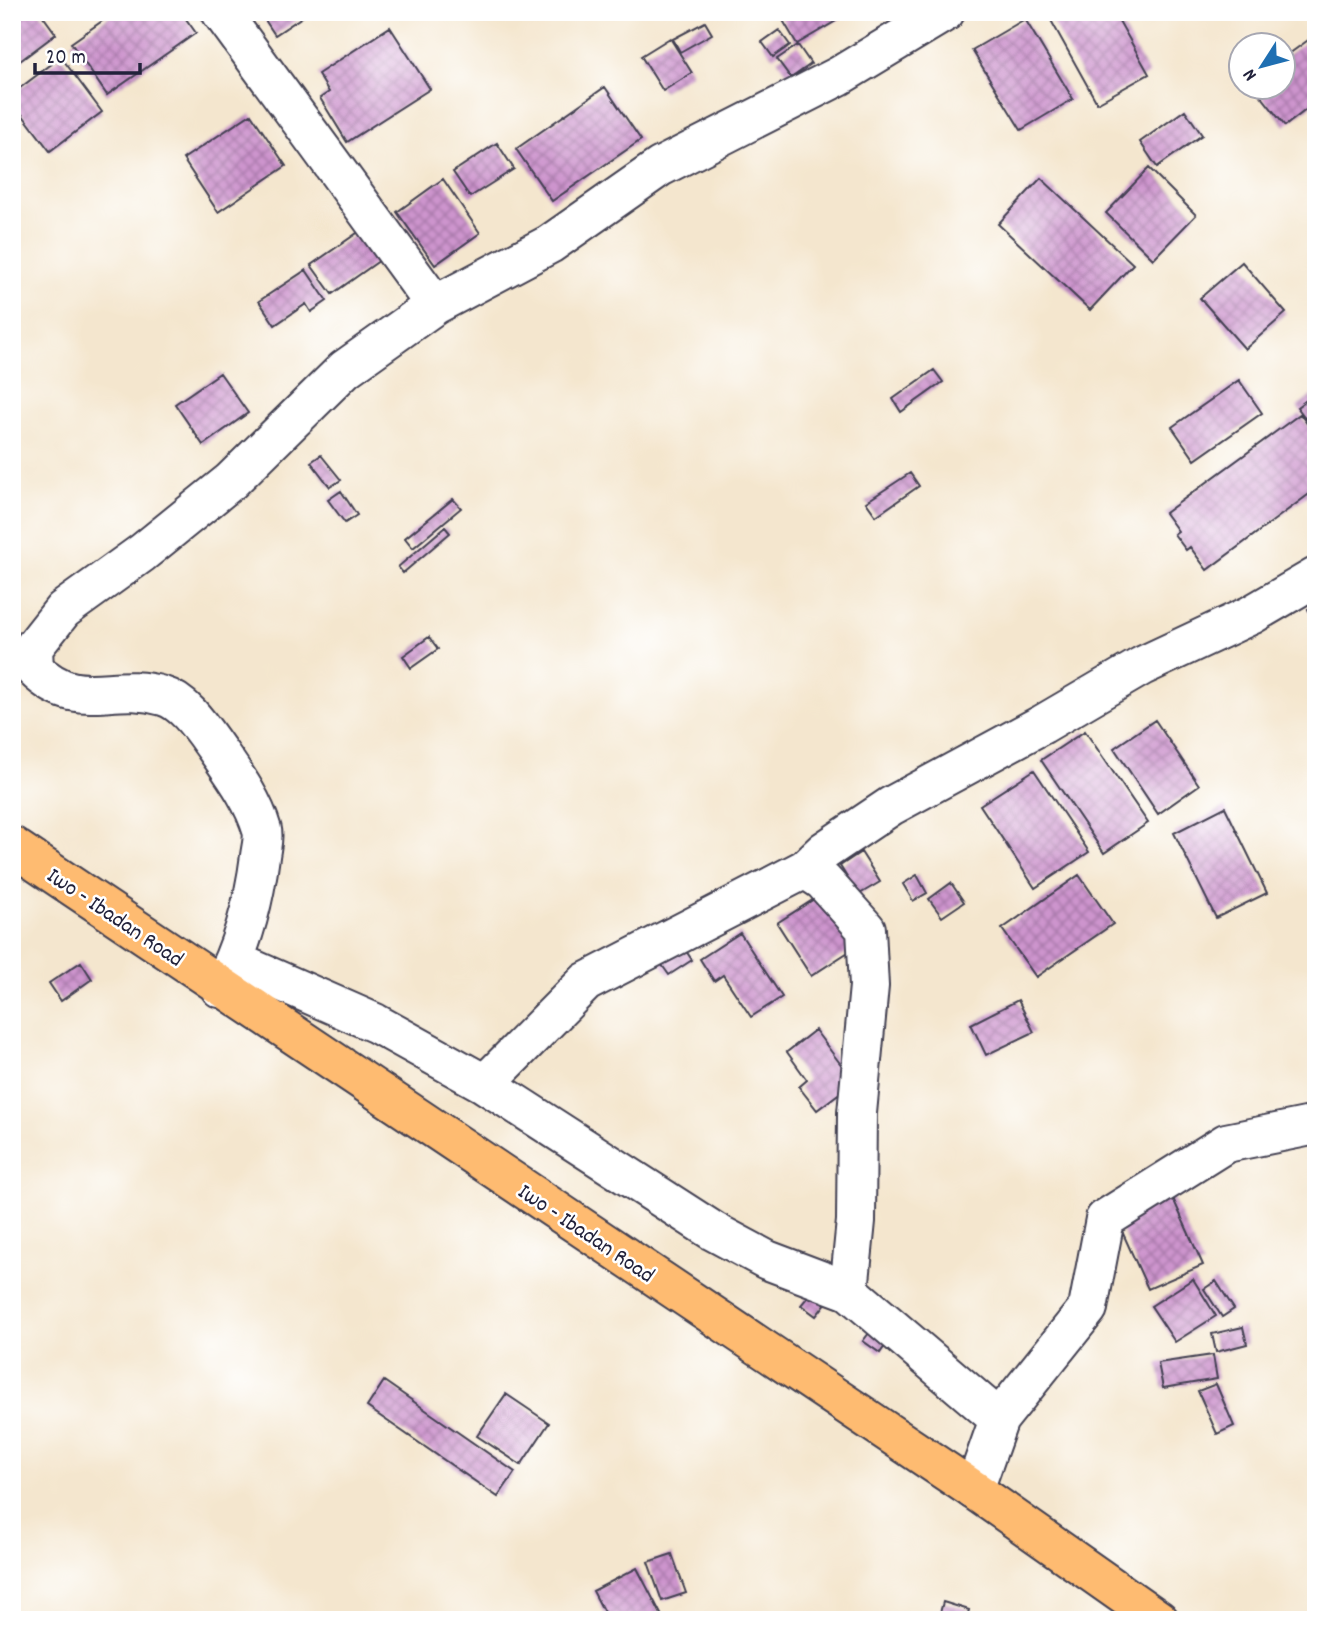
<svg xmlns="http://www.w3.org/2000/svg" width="1328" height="1632" font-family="Dekko,sans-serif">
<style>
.building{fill:url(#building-cross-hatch)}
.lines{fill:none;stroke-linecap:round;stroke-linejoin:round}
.minor-casing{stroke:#423f51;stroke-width:42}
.primary-casing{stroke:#423f51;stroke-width:42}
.minor{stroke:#fff;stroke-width:38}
.primary{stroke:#febb71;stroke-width:38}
.labels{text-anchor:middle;stroke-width:5;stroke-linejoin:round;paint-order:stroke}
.street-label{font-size:23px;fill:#22223b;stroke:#fff}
</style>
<defs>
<pattern id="building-cross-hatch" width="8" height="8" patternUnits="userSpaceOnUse" patternTransform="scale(1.75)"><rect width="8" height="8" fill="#cd94cd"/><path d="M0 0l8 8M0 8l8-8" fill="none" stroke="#a678a8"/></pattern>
</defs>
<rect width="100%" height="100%" fill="#fff"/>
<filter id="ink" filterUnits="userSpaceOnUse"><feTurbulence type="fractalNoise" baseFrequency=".0143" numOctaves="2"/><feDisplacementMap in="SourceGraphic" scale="14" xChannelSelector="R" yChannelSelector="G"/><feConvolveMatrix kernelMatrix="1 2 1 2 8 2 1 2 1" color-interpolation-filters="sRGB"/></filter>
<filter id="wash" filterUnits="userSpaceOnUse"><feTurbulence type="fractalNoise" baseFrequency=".00686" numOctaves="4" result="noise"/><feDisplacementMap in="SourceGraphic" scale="28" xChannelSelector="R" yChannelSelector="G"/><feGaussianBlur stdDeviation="1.57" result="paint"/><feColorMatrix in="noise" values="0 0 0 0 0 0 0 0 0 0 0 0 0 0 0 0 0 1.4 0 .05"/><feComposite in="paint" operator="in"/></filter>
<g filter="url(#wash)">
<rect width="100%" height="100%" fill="#f4e6ce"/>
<g id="blocks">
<!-- building -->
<path class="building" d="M 12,12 L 40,12 L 56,34 L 12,67 Z
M 115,12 L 181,12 L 196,33 L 107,95 L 71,43 Z
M 263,12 L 298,12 L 302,17 L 275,35 L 261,14 Z
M 778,12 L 838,12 L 841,18 L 797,44 Z
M 1054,12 L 1114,12 L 1149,74 L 1097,103 L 1048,15 Z
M 1025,19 L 1073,99 L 1021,130 L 972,50 Z
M 705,22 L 712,34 L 680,52 L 673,39 Z
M 390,27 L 430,89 L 347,142 L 320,98 L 329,92 L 318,74 Z
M 779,30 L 790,45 L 773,57 L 762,42 Z
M 670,38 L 692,73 L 663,91 L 641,56 Z
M 1311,38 L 1316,44 L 1316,102 L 1285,126 L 1255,88 L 1282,88 L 1282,59 Z
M 798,45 L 811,64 L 791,78 L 777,59 Z
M 61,57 L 102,112 L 50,151 L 12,101 L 12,94 Z
M 605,87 L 641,140 L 552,201 L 516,149 Z
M 1185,110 L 1202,135 L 1157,167 L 1140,142 Z
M 251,114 L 286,166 L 218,212 L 183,159 Z
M 497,143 L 514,169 L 470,197 L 453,172 Z
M 1149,168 L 1196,215 L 1153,259 L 1106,213 Z
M 1041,178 L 1133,264 L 1090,310 L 998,224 Z
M 443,179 L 480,233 L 435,265 L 397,212 Z
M 363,229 L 383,258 L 332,294 L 311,265 Z
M 1242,262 L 1286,313 L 1245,349 L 1200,298 Z
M 306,270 L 327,301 L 311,312 L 306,304 L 275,325 L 259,301 Z
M 934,370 L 943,382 L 901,412 L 893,399 Z
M 220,373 L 248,413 L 203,445 L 175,404 Z
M 1239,380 L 1262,413 L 1195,460 L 1172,427 Z
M 1316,393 L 1316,432 L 1297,407 Z
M 1300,414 L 1316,436 L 1316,489 L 1207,570 L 1190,547 L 1186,550 L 1174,534 L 1178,531 L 1165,513 Z
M 321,455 L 341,480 L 330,487 L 311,462 Z
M 910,473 L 919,486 L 876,516 L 866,502 Z
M 341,491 L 357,515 L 345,523 L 328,500 Z
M 453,499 L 461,508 L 413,548 L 405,538 Z
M 445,527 L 450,533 L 403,573 L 398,567 Z
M 1316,605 L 1316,626 L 1308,609 Z
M 429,637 L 438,649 L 411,668 L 403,656 Z
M 1155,720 L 1199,785 L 1158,814 L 1114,748 Z
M 1085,731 L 1148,823 L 1104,853 L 1041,760 Z
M 1034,770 L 1089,852 L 1035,888 L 980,805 Z
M 1225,807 L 1267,893 L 1216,918 L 1174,833 Z
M 861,852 L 880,882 L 858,895 L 840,866 Z
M 917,875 L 927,893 L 913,901 L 903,884 Z
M 1079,875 L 1113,924 L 1036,977 L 1002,929 Z
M 951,883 L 964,902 L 942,917 L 929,899 Z
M 822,894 L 856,947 L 811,976 L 777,923 Z
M 740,933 L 782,997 L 751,1017 L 723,975 L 714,981 L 700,959 Z
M 680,942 L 692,960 L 669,975 L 657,958 Z
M 81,962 L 92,979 L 61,1001 L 49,983 Z
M 1018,1000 L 1034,1032 L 986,1055 L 971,1024 Z
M 815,1030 L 854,1082 L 817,1110 L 799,1087 L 807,1080 L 787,1052 Z
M 1171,1194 L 1203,1265 L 1148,1289 L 1116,1218 Z
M 1193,1279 L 1216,1316 L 1175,1342 L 1151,1306 Z
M 1216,1281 L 1234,1309 L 1222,1317 L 1204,1289 Z
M 816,1287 L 830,1298 L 816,1316 L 801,1305 Z
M 876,1324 L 892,1336 L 880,1353 L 863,1341 Z
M 1243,1327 L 1247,1344 L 1216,1352 L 1212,1334 Z
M 1213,1355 L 1217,1379 L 1163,1388 L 1158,1363 Z
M 384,1381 L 515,1472 L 498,1497 L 367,1407 Z
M 1216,1384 L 1234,1426 L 1217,1434 L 1198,1391 Z
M 506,1394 L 549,1423 L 521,1465 L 477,1436 Z
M 672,1554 L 686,1593 L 662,1601 L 648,1562 Z
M 637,1568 L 664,1620 L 608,1620 L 593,1591 Z
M 943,1602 L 969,1610 L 966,1620 L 938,1620 Z"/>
</g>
</g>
<g filter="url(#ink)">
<use href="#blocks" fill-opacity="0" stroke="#423f51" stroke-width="2"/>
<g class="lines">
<!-- minor casing -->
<g class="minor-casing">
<path id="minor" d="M 221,12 L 435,305
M 805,869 L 823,881 L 866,929 L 869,986 L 857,1113 L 856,1221 L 849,1291
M 234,961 L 375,1023 L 485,1084 L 713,1231 L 767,1260 L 849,1291 L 999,1419
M 220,988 C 243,946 254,903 260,856 C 261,848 264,838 262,830 C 253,799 233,773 215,747 C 202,729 185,702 163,696 C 110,680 79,713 34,669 L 33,648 L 63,610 L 142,553 L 231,481 L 345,369 L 435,305 L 550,244 L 660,167 L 839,76 L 945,12
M 485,1084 L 586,982 L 805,869 L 824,851 L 891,806 L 1043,724 L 1142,666 L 1251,615 L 1316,577
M 974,1490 L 999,1419 L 1088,1308 L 1105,1219 L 1226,1143 L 1316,1125"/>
</g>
<!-- primary casing -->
<g class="primary-casing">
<path id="primary" d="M 12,846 L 974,1490 L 1159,1620"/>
</g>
<!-- minor -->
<use href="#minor" class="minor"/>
<!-- primary -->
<use href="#primary" class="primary"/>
</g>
</g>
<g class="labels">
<!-- street labels -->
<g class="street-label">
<text transform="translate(116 916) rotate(34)" y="8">Iwo - Ibadan Road</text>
<text transform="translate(587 1232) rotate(34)" y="8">Iwo - Ibadan Road</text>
</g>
</g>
<!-- margin -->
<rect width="1328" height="1632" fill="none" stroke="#fff" stroke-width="42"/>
<!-- north arrow -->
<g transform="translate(1262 66) rotate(234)"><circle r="33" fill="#ffffff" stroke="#a7a7b1" stroke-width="2"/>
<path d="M0-5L12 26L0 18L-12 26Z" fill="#1f6fb2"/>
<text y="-10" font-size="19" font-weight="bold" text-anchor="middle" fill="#22223b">N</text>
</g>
<!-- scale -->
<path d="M35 63v10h105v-10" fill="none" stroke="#22223b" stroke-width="3.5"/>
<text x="46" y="63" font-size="21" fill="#22223b" stroke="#ffffff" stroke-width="5" paint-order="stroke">20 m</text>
</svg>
